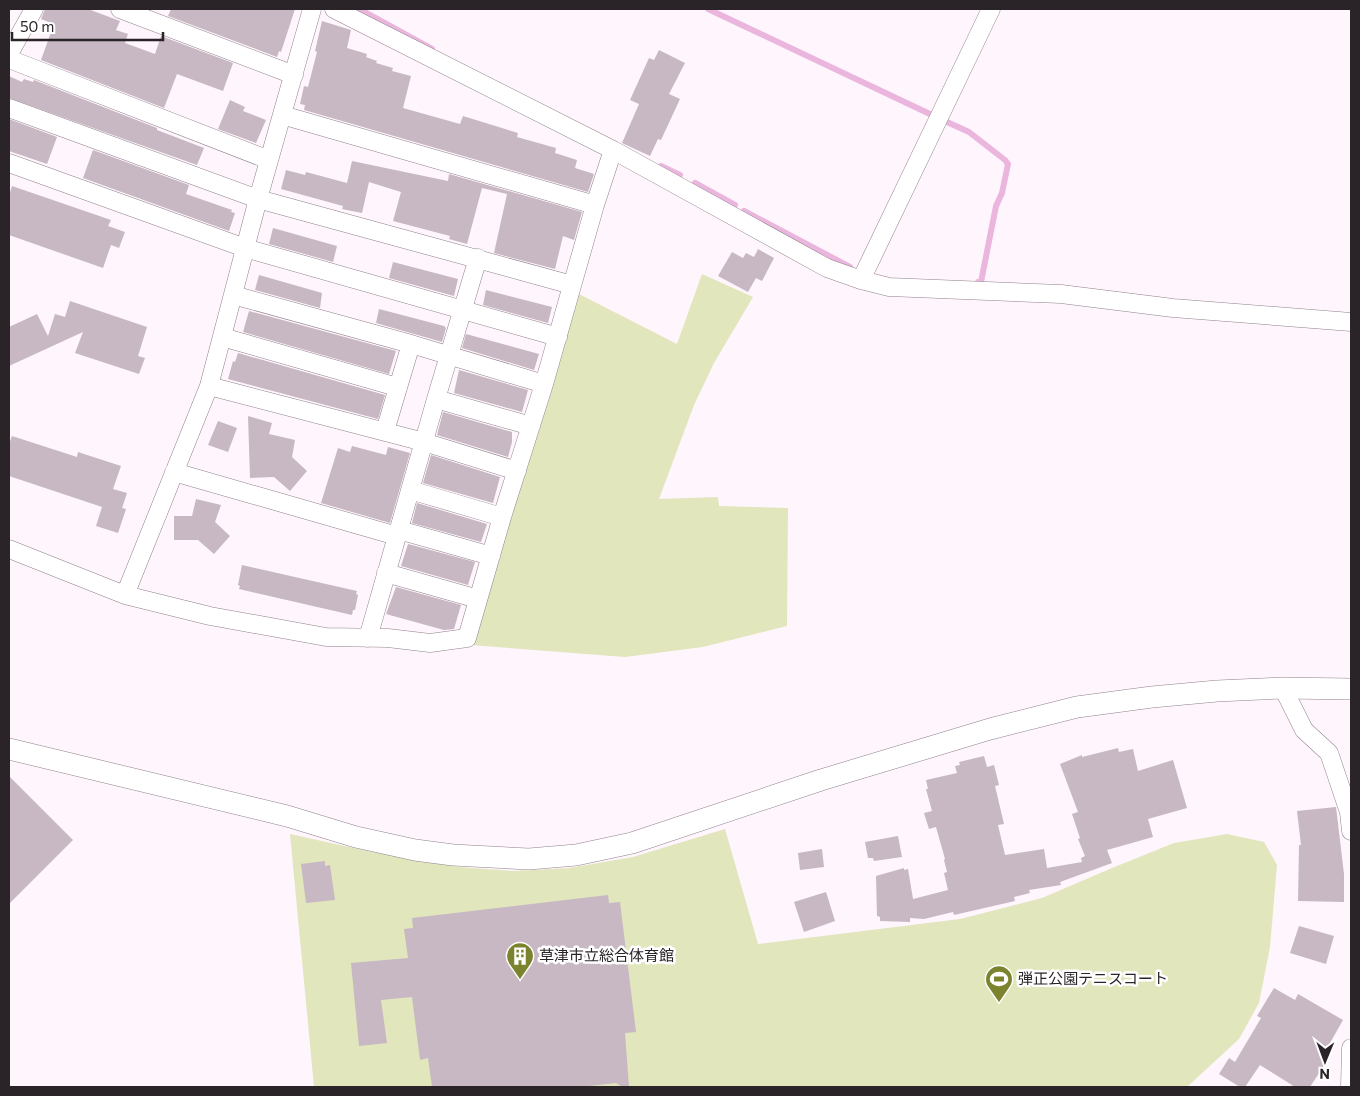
<svg xmlns="http://www.w3.org/2000/svg" width="1360" height="1096" font-family="Commissioner,'Noto Sans JP',sans-serif">
<style>
.green{fill:#e1e6bd}
.lines{fill:none;stroke-linecap:round;stroke-linejoin:round}
.stream{stroke:#eab6de;stroke-width:6}
.building{fill:#c7b8c3}
.minor-casing{stroke:#90828c;stroke-width:19}
.tertiary-casing{stroke:#90828c;stroke-width:22}
.minor{stroke:#fff;stroke-width:18}
.tertiary{stroke:#fff;stroke-width:21}
.labels{text-anchor:middle;stroke-width:5;stroke-linejoin:round;paint-order:stroke}
.poi-label{font-size:15px;fill:#2a2428;stroke:#fff;text-anchor:start}
</style>
<rect width="100%" height="100%" fill="#fff5fc"/>
<!-- green -->
<path class="green" d="M 702,274 L 753,297 L 714,363 L 694,405 L 659,499 L 718,497 L 719,506 L 788,508 L 787,626 L 703,647 L 625,657 L 471,645 L 577,293 L 677,344 Z
M 725,829 L 758,944 L 960,919 L 1042,898 L 1112,868 L 1174,843 L 1227,834 L 1264,842 L 1277,865 L 1270,947 L 1259,1003 L 1239,1039 L 1187,1087 L 314,1087 L 290,834 L 372,852 L 459,867 L 514,871 L 569,868 L 633,857 Z"/>
<g class="lines">
<!-- stream -->
<path class="stream" d="M 359,9 L 432,49
M 708,9 L 932,115
M 947,122 L 969,132 L 1005,160 L 1008,164 L 1002,193 L 996,206 L 981,282 L 978,282
M 661,166 L 680,175
M 695,183 L 735,205
M 744,211 L 850,267"/>
</g>
<!-- building -->
<path class="building" d="M 45,9 L 88,9 L 120,21 L 116,30 L 128,34 L 125,43 L 155,54 L 161,36 L 233,63 L 223,91 L 177,74 L 164,108 L 41,60 L 54,24 L 41,19 Z
M 171,9 L 295,9 L 281,52 L 279,51 L 277,57 L 168,16 Z
M 322,21 L 351,30 L 347,48 L 367,54 L 366,57 L 377,61 L 376,63 L 393,68 L 392,71 L 411,76 L 403,108 L 460,124 L 463,116 L 518,133 L 517,137 L 556,148 L 555,153 L 577,160 L 575,168 L 594,174 L 588,192 L 304,110 L 305,105 L 300,104 L 304,86 L 308,87 L 317,52 L 315,51 Z
M 659,50 L 685,63 L 669,94 L 680,99 L 661,140 L 658,139 L 650,156 L 622,143 L 639,104 L 630,100 L 649,58 L 654,60 Z
M 9,76 L 22,82 L 24,79 L 33,82 L 34,80 L 157,128 L 157,130 L 204,148 L 197,165 L 9,98 Z
M 230,100 L 245,107 L 243,111 L 266,120 L 256,143 L 218,129 Z
M 9,119 L 57,137 L 47,164 L 9,151 Z
M 93,150 L 189,185 L 186,194 L 232,210 L 231,212 L 235,213 L 229,231 L 83,178 Z
M 352,161 L 448,181 L 449,174 L 582,212 L 574,240 L 563,236 L 555,269 L 494,253 L 507,194 L 482,188 L 467,244 L 449,239 L 450,236 L 393,221 L 401,192 L 369,182 L 362,213 L 342,209 L 343,206 L 281,189 L 286,170 L 305,175 L 306,172 L 347,183 Z
M 12,186 L 111,220 L 108,226 L 125,232 L 119,248 L 111,245 L 103,268 L 9,235 L 9,196 Z
M 273,228 L 337,246 L 333,262 L 269,244 Z
M 758,249 L 774,258 L 762,281 L 756,278 L 748,292 L 718,276 L 732,252 L 743,258 L 746,253 L 754,257 Z
M 393,262 L 458,279 L 454,296 L 389,278 Z
M 259,275 L 322,293 L 320,308 L 255,290 Z
M 486,290 L 552,307 L 548,323 L 483,305 Z
M 70,301 L 147,327 L 138,356 L 145,358 L 139,374 L 75,353 L 83,332 L 9,366 L 9,327 L 37,314 L 48,336 L 55,314 L 65,317 Z
M 379,309 L 444,326 L 446,328 L 442,342 L 376,323 Z
M 249,311 L 396,351 L 389,374 L 243,332 Z
M 466,334 L 539,354 L 534,370 L 462,348 Z
M 238,353 L 385,395 L 378,419 L 228,379 L 233,361 L 235,362 Z
M 459,370 L 528,390 L 522,412 L 454,393 Z
M 443,412 L 512,432 L 512,442 L 508,457 L 437,435 Z
M 248,416 L 272,423 L 269,434 L 295,440 L 292,457 L 307,471 L 290,491 L 274,477 L 250,478 Z
M 218,421 L 237,428 L 228,452 L 208,445 Z
M 12,436 L 77,457 L 78,452 L 121,466 L 113,489 L 127,493 L 122,508 L 126,509 L 118,533 L 96,526 L 102,507 L 9,476 L 9,444 Z
M 352,446 L 386,455 L 388,447 L 410,453 L 390,523 L 321,503 L 338,448 L 350,452 Z
M 431,455 L 500,477 L 493,503 L 423,483 Z
M 196,499 L 221,505 L 215,522 L 230,536 L 214,554 L 198,540 L 174,540 L 174,516 L 192,516 Z
M 417,503 L 487,524 L 481,542 L 412,523 Z
M 408,544 L 475,562 L 468,585 L 401,566 Z
M 242,565 L 357,591 L 356,594 L 358,595 L 355,610 L 353,610 L 352,615 L 239,589 L 240,586 L 238,585 Z
M 396,587 L 461,605 L 454,629 L 444,630 L 386,614 Z
M 1118,748 L 1119,752 L 1133,749 L 1138,771 L 1173,760 L 1187,808 L 1148,819 L 1153,837 L 1107,850 L 1112,863 L 1060,882 L 1061,885 L 1029,890 L 1030,893 L 1014,897 L 1015,901 L 954,915 L 953,912 L 924,919 L 910,918 L 910,922 L 880,921 L 880,917 L 877,916 L 876,876 L 904,868 L 904,870 L 908,869 L 913,899 L 948,890 L 944,873 L 947,872 L 944,860 L 945,859 L 936,827 L 929,829 L 924,813 L 932,811 L 926,789 L 928,789 L 926,780 L 957,773 L 955,766 L 960,765 L 959,762 L 984,756 L 987,767 L 994,765 L 999,785 L 995,786 L 1004,824 L 998,825 L 1005,855 L 1044,849 L 1047,868 L 1082,862 L 1081,858 L 1085,856 L 1078,839 L 1080,838 L 1072,814 L 1078,812 L 1060,764 L 1082,755 L 1082,757 Z
M 9,776 L 73,840 L 9,904 Z
M 1336,807 L 1344,874 L 1344,902 L 1298,901 L 1299,845 L 1301,845 L 1297,811 Z
M 898,836 L 902,857 L 874,861 L 873,858 L 868,858 L 865,842 Z
M 822,849 L 824,867 L 800,870 L 798,853 Z
M 325,861 L 325,866 L 330,865 L 335,900 L 306,903 L 301,864 Z
M 826,892 L 835,921 L 804,932 L 794,902 Z
M 608,895 L 609,903 L 620,902 L 636,1032 L 625,1033 L 629,1087 L 622,1087 L 616,1083 L 580,1087 L 432,1087 L 428,1058 L 420,1060 L 412,997 L 381,1000 L 387,1043 L 359,1046 L 351,963 L 408,958 L 404,929 L 413,928 L 412,918 Z
M 1299,926 L 1334,936 L 1326,964 L 1290,953 Z
M 1274,988 L 1295,1000 L 1298,994 L 1343,1020 L 1322,1057 L 1327,1061 L 1310,1087 L 1295,1087 L 1260,1065 L 1245,1087 L 1240,1087 L 1219,1074 L 1229,1058 L 1235,1062 L 1261,1018 L 1257,1016 Z"/>
<g class="lines">
<!-- minor casing -->
<g class="minor-casing">
<path id="minor" d="M 120,9 L 294,75
M 334,9 L 613,150 L 827,268 L 861,280 L 889,287 L 1061,294 L 1173,308 L 1351,322
M 9,54 L 34,9
M 9,59 L 269,160
M 9,108 L 258,199 L 572,285
M 282,115 L 595,205
M 9,163 L 245,248 L 558,337
M 861,280 L 991,9
M 233,295 L 411,344 L 544,384
M 222,337 L 397,387
M 209,386 L 424,442 L 517,471
M 436,399 L 531,426
M 385,431 L 411,344
M 174,472 L 397,536
M 410,490 L 502,517
M 399,530 L 491,556
M 9,549 L 125,595 L 210,616 L 326,637 L 388,638 L 430,643 L 467,638 L 502,517 L 544,384 L 595,205 L 613,150
M 386,573 L 478,599
M 125,595 L 209,386 L 258,199 L 312,9
M 368,638 L 436,399 L 478,258
M 1283,688 L 1304,730 L 1329,753 L 1349,812 L 1351,831
M 1350,1087 L 1351,1048"/>
</g>
<!-- tertiary casing -->
<g class="tertiary-casing">
<path id="tertiary" d="M 9,749 L 287,816 L 356,837 L 415,850 L 453,855 L 529,859 L 576,855 L 632,843 L 821,780 L 990,729 L 1077,707 L 1152,697 L 1217,691 L 1283,688 L 1351,689"/>
</g>
<!-- minor -->
<use href="#minor" class="minor"/>
<!-- tertiary -->
<use href="#tertiary" class="tertiary"/>
</g>
<!-- icons -->
<defs>
<g id="building-pin" transform="scale(1.4375)"><path d="M0 17L-7.5 6A9.5 9.5 0 1 1 7.5 6Z" fill="#7c832f" stroke="#fff"/><path d="M-4-6H4V6H1V3H-1V6H-4ZM-2.5-4.3h1.7v1.8h-1.7ZM.8-4.3h1.7v1.8H.8ZM-2.5-1h1.7V.8h-1.7ZM.8-1h1.7V.8H.8Z" fill="#fff"/></g>
<g id="stadium-pin" transform="scale(1.4375)"><path d="M0 17L-7.5 6A9.5 9.5 0 1 1 7.5 6Z" fill="#7c832f" stroke="#fff"/><path d="M0-5a6.5 5 0 1 0 0 10a6.5 5 0 1 0 0-10ZM-3.5-1.8h7v3.6h-7Z" fill="#fff"/></g>
</defs>
<g fill-rule="evenodd">
<use href="#building-pin" x="520" y="956"/>
<use href="#stadium-pin" x="999" y="979"/>
</g>
<g class="labels">
<!-- poi labels -->
<g class="poi-label">
<text x="539" y="961">草津市立総合体育館</text>
<text x="1018" y="984">弾正公園テニスコート</text>
</g>
</g>
<!-- border -->
<rect width="1360" height="1096" fill="none" stroke="#2a2428" stroke-width="20"/>
<!-- north arrow -->
<g transform="translate(1325 1061) rotate(181)" stroke="#ffffff" stroke-width="4" paint-order="stroke">
<path d="M0-4L9 19L0 12L-9 19Z" fill="#2a2428"/>
<text y="-8" font-size="14" font-weight="bold" text-anchor="middle" fill="#2a2428">N</text>
</g>
<!-- scale -->
<path d="M12 32v8h151v-8" fill="none" stroke="#2a2428" stroke-width="2.5"/>
<text x="20" y="32" font-size="15" fill="#2a2428" stroke="#ffffff" stroke-width="4" paint-order="stroke">50 m</text>
</svg>
